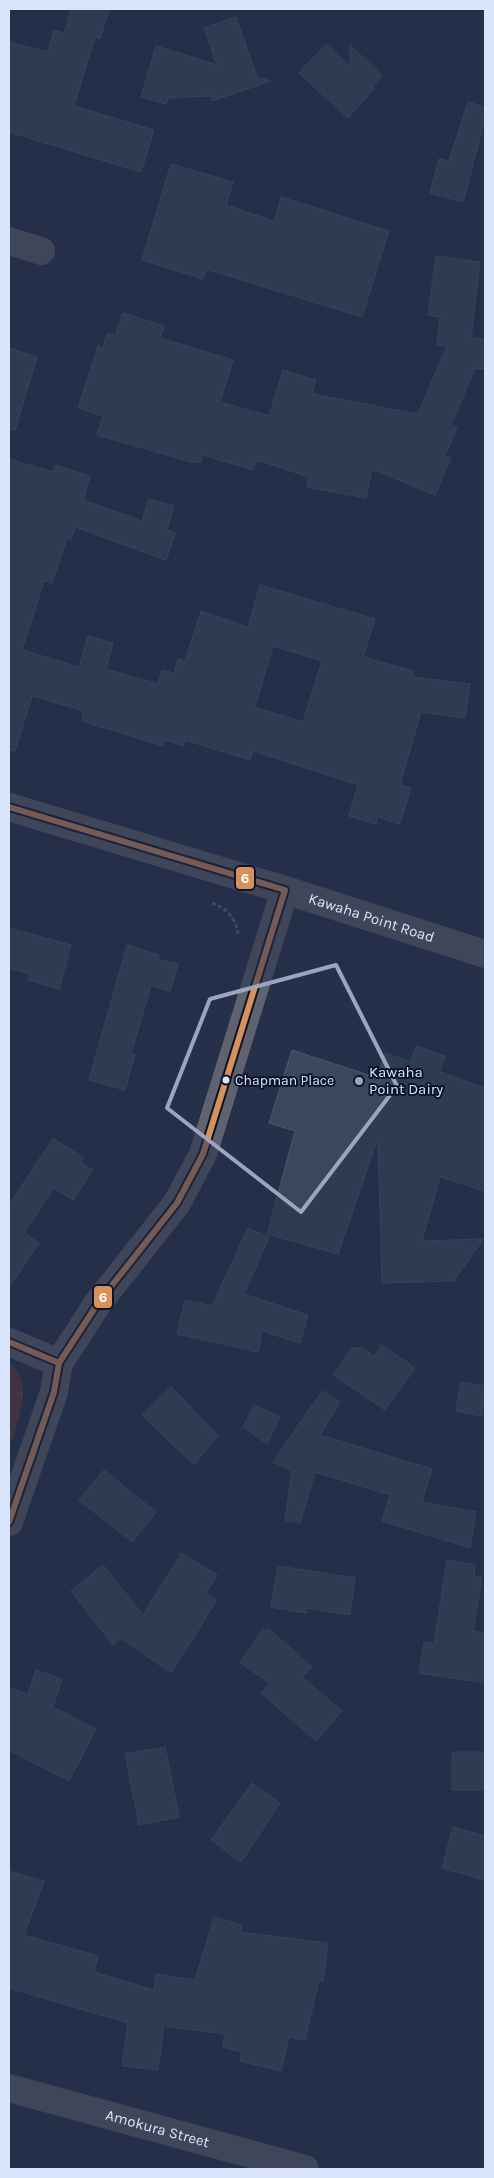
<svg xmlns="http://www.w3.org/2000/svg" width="494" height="2178" font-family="Karla,sans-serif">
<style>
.grass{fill:url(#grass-tufts)}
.building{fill:#3a485d;stroke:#4b596d;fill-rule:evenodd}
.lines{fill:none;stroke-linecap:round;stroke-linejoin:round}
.path{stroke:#646975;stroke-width:3;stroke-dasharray:4 2.5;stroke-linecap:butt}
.minor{stroke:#5e636e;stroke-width:28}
.bus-1-casing{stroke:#0c1429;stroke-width:10}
.bus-1{stroke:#d6915d;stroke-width:6}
.marked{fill:none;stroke:#9ba5be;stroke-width:4;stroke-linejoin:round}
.bus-dot{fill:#d9e4fd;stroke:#0c1429;stroke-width:2}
.poi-dot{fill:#9ba5be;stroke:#0c1429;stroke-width:2}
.labels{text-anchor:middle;stroke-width:4;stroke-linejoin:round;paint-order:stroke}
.bus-label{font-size:14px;fill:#d9e4fd;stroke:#0c1429;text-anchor:start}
.street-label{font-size:15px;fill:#d9e4fd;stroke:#0c1429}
.poi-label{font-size:15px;fill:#d9e4fd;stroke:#0c1429;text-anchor:start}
.line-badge{stroke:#0c1429;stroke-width:2}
.badge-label{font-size:14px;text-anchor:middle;font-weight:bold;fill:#fff}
</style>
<defs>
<pattern id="grass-tufts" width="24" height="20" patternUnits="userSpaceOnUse" patternTransform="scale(1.25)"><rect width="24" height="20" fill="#613a39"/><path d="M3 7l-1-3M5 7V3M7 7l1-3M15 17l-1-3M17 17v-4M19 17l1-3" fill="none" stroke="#775657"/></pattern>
</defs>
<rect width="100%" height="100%" fill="#27304a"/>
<!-- grass -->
<path class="grass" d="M 9,1363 C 36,1385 17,1421 9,1449 Z"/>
<!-- building -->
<path class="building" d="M 71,9 L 109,9 L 100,39 L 95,37 L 74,106 L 154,130 L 141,172 L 9,132 L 9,42 L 48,52 L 54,30 L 64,33 Z
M 236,17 L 257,77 L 271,81 L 212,101 L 211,96 L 168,98 L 166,104 L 141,97 L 156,46 L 217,65 L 204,28 Z
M 326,44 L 350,66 L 350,45 L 382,75 L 373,86 L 375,88 L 348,118 L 299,73 Z
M 468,102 L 485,107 L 485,119 L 463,202 L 430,193 L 439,159 L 449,161 Z
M 171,164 L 233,182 L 226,205 L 274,221 L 281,197 L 389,231 L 362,317 L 206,269 L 203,279 L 142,260 Z
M 436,256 L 480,262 L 471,338 L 485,339 L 485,369 L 475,368 L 451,425 L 457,427 L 445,456 L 451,458 L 435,495 L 372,469 L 366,498 L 307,487 L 309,477 L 257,460 L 253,470 L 203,455 L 201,462 L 191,462 L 97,435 L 103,416 L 78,408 L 98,346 L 103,348 L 107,334 L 115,336 L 123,313 L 164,326 L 160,338 L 233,360 L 220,402 L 269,416 L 283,370 L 316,380 L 312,394 L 418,414 L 447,346 L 437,345 L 440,317 L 428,315 Z
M 9,348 L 37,357 L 15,430 L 9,429 Z
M 9,459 L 53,472 L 55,465 L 90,476 L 83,500 L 142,521 L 149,499 L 174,506 L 167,530 L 175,533 L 166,560 L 75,527 L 71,539 L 67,538 L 52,583 L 44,581 L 22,650 L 79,667 L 88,636 L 113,643 L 106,669 L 158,684 L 162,670 L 174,673 L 178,659 L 185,661 L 201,611 L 248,627 L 260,585 L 375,619 L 363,657 L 414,671 L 412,677 L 470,684 L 465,718 L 421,712 L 400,785 L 411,788 L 400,824 L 378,817 L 376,824 L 349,816 L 358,785 L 253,751 L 250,760 L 185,740 L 183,746 L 165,740 L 163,746 L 82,721 L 84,711 L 32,696 L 15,751 L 9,750 ZM 273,646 L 322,661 L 303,722 L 255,707 Z
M 9,928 L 71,945 L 59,989 L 28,980 L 29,974 L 9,968 Z
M 127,945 L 159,955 L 157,959 L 178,964 L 170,991 L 151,986 L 131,1054 L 135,1055 L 125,1090 L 89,1080 Z
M 416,1046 L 445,1056 L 440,1072 L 485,1088 L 485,1191 L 440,1177 L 422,1241 L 483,1239 L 454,1281 L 382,1283 L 378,1138 L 338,1254 L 267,1234 L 295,1131 L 269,1123 L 292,1050 L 377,1078 L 385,1053 L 411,1062 Z
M 53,1138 L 84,1158 L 81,1163 L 93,1170 L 73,1200 L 54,1188 L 24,1233 L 39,1243 L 9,1288 L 9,1205 Z
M 248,1228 L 269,1237 L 244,1294 L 308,1315 L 300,1343 L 262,1331 L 258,1352 L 177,1334 L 185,1300 L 212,1306 Z
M 382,1345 L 415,1368 L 385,1410 L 333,1375 L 352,1348 L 362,1348 L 374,1356 Z
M 461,1382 L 485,1386 L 482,1416 L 456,1411 Z
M 171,1387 L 218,1435 L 194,1465 L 142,1415 Z
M 322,1391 L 340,1402 L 320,1435 L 432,1469 L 422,1502 L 476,1512 L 470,1548 L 382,1521 L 390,1495 L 315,1472 L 300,1523 L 285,1520 L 292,1471 L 273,1462 Z
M 254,1405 L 280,1417 L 267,1444 L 243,1427 Z
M 104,1470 L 156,1512 L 132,1542 L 79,1500 Z
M 181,1553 L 217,1575 L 206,1593 L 217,1600 L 171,1673 L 121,1638 L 113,1645 L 71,1591 L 103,1565 L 143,1615 Z
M 447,1560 L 475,1565 L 474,1576 L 482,1577 L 473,1631 L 485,1633 L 485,1683 L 419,1673 L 424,1642 L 434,1644 Z
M 278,1566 L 355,1578 L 350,1615 L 307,1608 L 306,1613 L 271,1607 Z
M 268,1628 L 312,1667 L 302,1677 L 342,1711 L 316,1741 L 261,1693 L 270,1683 L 240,1663 L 263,1629 L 267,1632 Z
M 36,1670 L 62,1679 L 53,1707 L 96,1729 L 69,1781 L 9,1750 L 9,1688 L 28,1694 Z
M 165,1747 L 179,1817 L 139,1825 L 125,1754 Z
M 452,1752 L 485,1752 L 485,1790 L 452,1790 Z
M 252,1783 L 280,1803 L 241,1862 L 211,1840 Z
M 453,1827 L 485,1836 L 485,1880 L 442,1868 Z
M 9,1871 L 44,1881 L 24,1935 L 98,1956 L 94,1972 L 154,1990 L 156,1974 L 195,1980 L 214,1917 L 242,1925 L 240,1932 L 328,1943 L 323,1981 L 319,1980 L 305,2040 L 289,2037 L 281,2071 L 240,2061 L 242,2052 L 222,2047 L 225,2034 L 164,2026 L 158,2070 L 122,2066 L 128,2023 L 9,1988 Z"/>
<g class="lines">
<!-- path -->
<path class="path" d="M 212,903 C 226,908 236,918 238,934"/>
<!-- minor -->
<g class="minor">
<path d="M 9,241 L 41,251"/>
<path id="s1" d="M 9,807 L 285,890 L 485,954"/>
<path d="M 9,1342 L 59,1363"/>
<path d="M 9,1522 L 54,1392 L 59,1363 L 98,1303 L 177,1203 L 203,1154 L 285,890"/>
<path id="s2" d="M 9,2088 L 305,2169"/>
</g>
<!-- bus-1 casing -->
<g class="bus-1-casing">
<path id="bus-1" d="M 9,807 L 285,890 L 203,1154 L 177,1203 L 98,1303 L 59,1363 L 54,1392 L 9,1522
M 9,1342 L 59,1363"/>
</g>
<!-- bus-1 -->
<use href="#bus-1" class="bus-1"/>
</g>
<!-- marked area -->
<path d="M0 0H494V2178H0ZM 336,965 L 397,1086 L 301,1212 L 167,1108 L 210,999 Z" fill="#27304a" fill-opacity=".55" fill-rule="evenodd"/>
<path class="marked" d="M 336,965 L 397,1086 L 301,1212 L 167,1108 L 210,999 Z"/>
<!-- markers -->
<circle class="bus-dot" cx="226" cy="1080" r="4.5"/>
<circle class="poi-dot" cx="359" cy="1081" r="5"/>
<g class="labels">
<!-- bus labels -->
<g class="bus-label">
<text x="235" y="1085">Chapman Place</text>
</g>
<!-- street labels -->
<g class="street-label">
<text dy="5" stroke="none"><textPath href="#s1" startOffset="379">Kawaha Point Road</textPath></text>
<text dy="5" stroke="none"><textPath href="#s2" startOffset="154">Amokura Street</textPath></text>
</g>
<!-- poi labels -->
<g class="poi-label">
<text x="369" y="1077">Kawaha<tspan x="369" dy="17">Point Dairy</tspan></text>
</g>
</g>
<g class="line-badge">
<rect x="235" y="866" width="20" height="24" rx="5" fill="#d6915d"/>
<rect x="93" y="1285" width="20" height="24" rx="5" fill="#d6915d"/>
</g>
<g class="badge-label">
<text x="245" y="883">6</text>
<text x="103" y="1302">6</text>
</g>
<!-- border -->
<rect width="494" height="2178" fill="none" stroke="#d9e4fd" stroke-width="20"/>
</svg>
